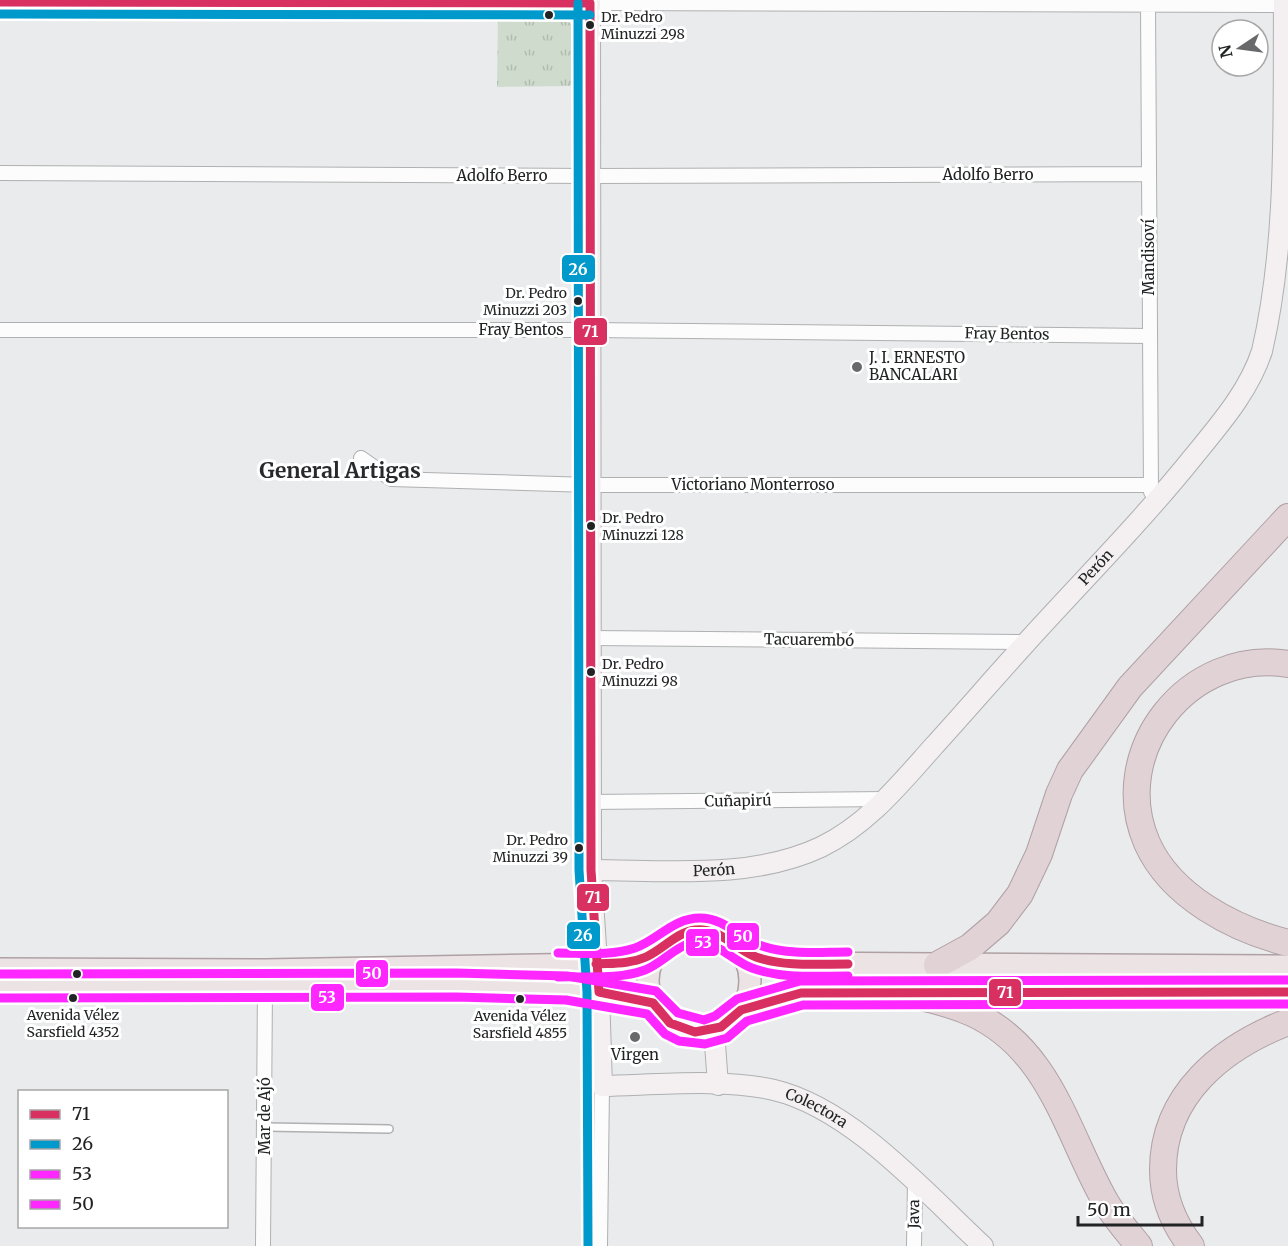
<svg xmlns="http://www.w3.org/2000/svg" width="1288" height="1246" font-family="Merriweather,serif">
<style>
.park{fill:url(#park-tufts)}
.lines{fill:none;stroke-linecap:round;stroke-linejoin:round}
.lane-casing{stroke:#afb0b1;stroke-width:10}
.street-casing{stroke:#afb0b1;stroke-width:16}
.secondary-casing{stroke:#afb0b1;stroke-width:22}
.primary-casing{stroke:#afa0a4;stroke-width:24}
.highway-casing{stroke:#afa0a4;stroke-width:28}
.lane{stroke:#fcfcfc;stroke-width:7}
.street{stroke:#fcfcfc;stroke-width:14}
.secondary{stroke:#f4eff1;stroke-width:20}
.primary{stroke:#ece3e5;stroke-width:21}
.highway{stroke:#e1d2d6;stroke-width:26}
.bus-1-casing{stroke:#fff;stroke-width:14}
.bus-2-casing{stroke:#fff;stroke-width:14}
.bus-3-casing{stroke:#fff;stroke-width:14}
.bus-4-casing{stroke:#fff;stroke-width:14}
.bus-1{stroke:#d93062;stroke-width:9}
.bus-2{stroke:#0099cb;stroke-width:9}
.bus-3{stroke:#fe27ff;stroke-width:9}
.bus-4{stroke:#fe27ff;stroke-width:9}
.bus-dot{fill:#222324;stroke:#fff;stroke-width:2}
.poi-dot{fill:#68696a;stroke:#fff;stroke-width:2}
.labels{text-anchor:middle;stroke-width:6;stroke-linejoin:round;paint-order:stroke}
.bus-label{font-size:14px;fill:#222324;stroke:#fff;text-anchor:start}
.street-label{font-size:15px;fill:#222324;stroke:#fff}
.poi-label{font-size:15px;fill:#222324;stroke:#fff;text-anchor:start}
.district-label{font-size:21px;font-weight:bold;fill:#272a2c;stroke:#fff}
.line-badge{stroke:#fff;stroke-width:2}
.badge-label{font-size:16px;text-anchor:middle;font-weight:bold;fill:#fff}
</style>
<defs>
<pattern id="park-tufts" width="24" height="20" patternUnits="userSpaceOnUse" patternTransform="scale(1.5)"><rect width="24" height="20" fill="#cfdccd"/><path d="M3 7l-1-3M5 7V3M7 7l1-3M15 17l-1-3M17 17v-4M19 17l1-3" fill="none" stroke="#b1bcb0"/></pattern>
</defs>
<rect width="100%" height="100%" fill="#e9ebed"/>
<!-- park -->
<path class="park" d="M 558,13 L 571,24 L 572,86 L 497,87 L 498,15 Z"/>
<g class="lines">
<!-- lane casing -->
<g class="lane-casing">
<path id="lane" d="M 265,1127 L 389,1129"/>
</g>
<!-- street casing -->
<g class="street-casing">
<path id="street" d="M 590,3 L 1284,5
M 1148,5 L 1151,492
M 0,173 L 590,176 L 1149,174
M 0,330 L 590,330 L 1150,336
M 361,458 L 391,479 L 590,485 L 1151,485
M 591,638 L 1027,642
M 590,802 L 887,799
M 263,1246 L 265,987
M 600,1246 L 602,1086
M 914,1246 L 915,1183"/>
</g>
<!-- secondary casing -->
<g class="secondary-casing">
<g id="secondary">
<path id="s1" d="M 0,2 L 590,3 L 591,870 L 599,992 L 602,1086 C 654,1085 724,1078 774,1090 C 851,1108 926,1193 983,1246"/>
<path id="s2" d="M 591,870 C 665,870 751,880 821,847 C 868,824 899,785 933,747 C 964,713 994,678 1025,644 C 1082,581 1141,522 1194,456 C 1220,424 1249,391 1262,351 C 1288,239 1283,116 1284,0"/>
<path d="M 714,1030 L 718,1085"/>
</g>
</g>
<!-- primary casing -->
<g class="primary-casing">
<path id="primary" d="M648 981a51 51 0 1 1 102 0a51 51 0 1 1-102 0Z
M 738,947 L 754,957 L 779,963 L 1288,966
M 0,969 L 265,970 L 596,964 L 638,960 L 657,952
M 0,986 L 456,985 L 567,988 L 653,1003
M 741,1010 L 801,993 L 1288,992"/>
</g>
<!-- highway casing -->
<g class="highway-casing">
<path id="highway" d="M 1288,664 C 1189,648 1107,751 1147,843 C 1171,897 1234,929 1288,943
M 937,965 L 970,947 L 998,923 L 1020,894 L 1039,854 L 1059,794 L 1070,770 L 1130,687 L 1288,517
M 893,991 C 920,997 947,1002 972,1013 C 1050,1049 1066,1131 1104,1199 C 1113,1216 1127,1231 1139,1246
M 1191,1246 C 1174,1224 1163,1198 1163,1170 C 1163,1094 1223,1047 1288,1022"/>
</g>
<!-- lane -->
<use href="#lane" class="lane"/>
<!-- street -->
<use href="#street" class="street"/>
<!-- secondary -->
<use href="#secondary" class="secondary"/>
<!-- primary -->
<use href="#primary" class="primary"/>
<!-- highway -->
<use href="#highway" class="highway"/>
<!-- bus-1 casing -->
<g class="bus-1-casing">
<path id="bus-1" d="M 0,2 L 590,3
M 590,3 L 591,870 L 599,992 L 653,1003 L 670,1023 L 695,1032 L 721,1027 L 741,1010 L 801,993 L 1288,992
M 596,964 C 613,963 630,964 646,957 C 666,948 679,928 703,930 C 724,932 737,950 756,957 C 785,967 818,964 848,964"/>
</g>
<!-- bus-2 casing -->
<g class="bus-2-casing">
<path id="bus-2" d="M 578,3 L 579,870 L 587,992 L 588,1246
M 0,14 L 590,15"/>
</g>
<!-- bus-3 casing -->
<g class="bus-3-casing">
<path id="bus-3" d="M 558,977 C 587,976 618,980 645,970 C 663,963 678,943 698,942 C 718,942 733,961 752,968 C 783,979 816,976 848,976
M 0,998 L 456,997 L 566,1000 L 647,1014 L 665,1034 L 679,1041 L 705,1044 L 727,1038 L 747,1021 L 803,1005 L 1288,1004"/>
</g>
<!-- bus-4 casing -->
<g class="bus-4-casing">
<path id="bus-4" d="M 558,953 C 583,953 611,956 635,948 C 658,940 673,918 700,918 C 725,918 740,939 762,946 C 789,955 819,952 848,952
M 0,974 L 456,973 L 567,976 L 656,991 L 678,1013 L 704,1020 L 715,1016 L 737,999 L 800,981 L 1288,980"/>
</g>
<!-- bus-1 -->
<use href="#bus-1" class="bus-1"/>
<!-- bus-2 -->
<use href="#bus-2" class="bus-2"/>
<!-- bus-3 -->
<use href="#bus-3" class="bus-3"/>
<!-- bus-4 -->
<use href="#bus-4" class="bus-4"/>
</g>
<!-- markers -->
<g class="bus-dot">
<circle cx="549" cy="15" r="5"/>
<circle cx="590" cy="25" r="5"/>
<circle cx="578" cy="301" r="5"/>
<circle cx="591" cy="526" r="5"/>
<circle cx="591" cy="672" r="5"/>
<circle cx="579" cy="848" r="5"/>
<circle cx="77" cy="974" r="5"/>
<circle cx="73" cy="998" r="5"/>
<circle cx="520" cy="999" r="5"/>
</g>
<g class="poi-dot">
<circle cx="857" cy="367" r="6"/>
<circle cx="635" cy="1037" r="6"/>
</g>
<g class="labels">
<!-- bus labels -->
<g class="bus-label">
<text x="601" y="22">Dr. Pedro<tspan x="601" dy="17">Minuzzi 298</tspan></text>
<text x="567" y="298" text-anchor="end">Dr. Pedro<tspan x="567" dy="17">Minuzzi 203</tspan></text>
<text x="602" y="523">Dr. Pedro<tspan x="602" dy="17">Minuzzi 128</tspan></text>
<text x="602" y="669">Dr. Pedro<tspan x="602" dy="17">Minuzzi 98</tspan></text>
<text x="568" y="845" text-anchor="end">Dr. Pedro<tspan x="568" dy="17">Minuzzi 39</tspan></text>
<text x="73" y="1020" text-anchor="middle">Avenida Vélez<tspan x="73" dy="17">Sarsfield 4352</tspan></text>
<text x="520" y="1021" text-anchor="middle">Avenida Vélez<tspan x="520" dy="17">Sarsfield 4855</tspan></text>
</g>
<!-- street labels -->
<g class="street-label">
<text x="988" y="180">Adolfo Berro</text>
<text x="502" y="181">Adolfo Berro</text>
<text transform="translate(1149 257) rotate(-90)" y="5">Mandisoví</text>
<text x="521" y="335">Fray Bentos</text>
<text transform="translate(1007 334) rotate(1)" y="5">Fray Bentos</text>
<text x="753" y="490">Victoriano Monterroso</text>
<text dy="5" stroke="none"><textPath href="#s2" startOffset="627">Perón</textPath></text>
<text transform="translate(809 640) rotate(1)" y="5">Tacuarembó</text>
<text transform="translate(738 801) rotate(-1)" y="5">Cuñapirú</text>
<text dy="5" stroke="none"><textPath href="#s2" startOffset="123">Perón</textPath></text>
<text dy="5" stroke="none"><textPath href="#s1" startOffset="1892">Colectora</textPath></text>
<text transform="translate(265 1116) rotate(-90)" y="5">Mar de Ajó</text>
<text transform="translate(914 1214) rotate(-89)" y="5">Java</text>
</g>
<!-- poi labels -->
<g class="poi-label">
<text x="869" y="363">J. I. ERNESTO<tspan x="869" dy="17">BANCALARI</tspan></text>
<text x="635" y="1060" text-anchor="middle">Virgen</text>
</g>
<!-- district labels -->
<g class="district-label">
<text x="340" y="478">General Artigas</text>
</g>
</g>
<g class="line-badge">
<rect x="561" y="254" width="35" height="29" rx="6" fill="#0099cb"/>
<rect x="573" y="317" width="35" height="29" rx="6" fill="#d93062"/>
<rect x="576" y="883" width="34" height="29" rx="6" fill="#d93062"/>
<rect x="566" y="921" width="35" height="29" rx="6" fill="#0099cb"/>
<rect x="726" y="922" width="34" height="29" rx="6" fill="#fe27ff"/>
<rect x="685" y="928" width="35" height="29" rx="6" fill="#fe27ff"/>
<rect x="355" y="959" width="34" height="29" rx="6" fill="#fe27ff"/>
<rect x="988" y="978" width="34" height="29" rx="6" fill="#d93062"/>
<rect x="310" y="983" width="35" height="29" rx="6" fill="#fe27ff"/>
</g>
<g class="badge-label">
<text x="578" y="275">26</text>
<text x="590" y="337">71</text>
<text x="593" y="903">71</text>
<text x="583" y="941">26</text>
<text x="743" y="942">50</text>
<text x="703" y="948">53</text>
<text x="372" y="979">50</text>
<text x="1005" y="998">71</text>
<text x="327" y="1003">53</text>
</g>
<!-- legend -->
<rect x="18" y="1090" width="210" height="138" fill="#ffffff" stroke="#a7a7a7" stroke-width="1.5"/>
<rect x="30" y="1110" width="30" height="9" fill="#d93062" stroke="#a7a7a7" stroke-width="1.5"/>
<text x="72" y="1120" font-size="18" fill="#222324">71</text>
<rect x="30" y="1140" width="30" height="9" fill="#0099cb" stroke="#a7a7a7" stroke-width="1.5"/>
<text x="72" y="1150" font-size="18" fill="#222324">26</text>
<rect x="30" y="1170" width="30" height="9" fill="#fe27ff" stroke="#a7a7a7" stroke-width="1.5"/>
<text x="72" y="1180" font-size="18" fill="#222324">53</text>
<rect x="30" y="1200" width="30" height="9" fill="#fe27ff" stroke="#a7a7a7" stroke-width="1.5"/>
<text x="72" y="1210" font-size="18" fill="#222324">50</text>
<!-- north arrow -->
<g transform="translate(1240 48) rotate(257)"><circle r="28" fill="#ffffff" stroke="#a7a7a7" stroke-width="1.5"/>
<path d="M0-4.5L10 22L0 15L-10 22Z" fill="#68696a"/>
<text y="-9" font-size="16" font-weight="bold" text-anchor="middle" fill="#222324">N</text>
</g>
<!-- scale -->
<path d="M1078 1216v9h124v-9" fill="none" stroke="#222324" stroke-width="3"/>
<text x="1087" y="1216" font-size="18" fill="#222324" stroke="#ffffff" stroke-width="4.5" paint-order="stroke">50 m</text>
</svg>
